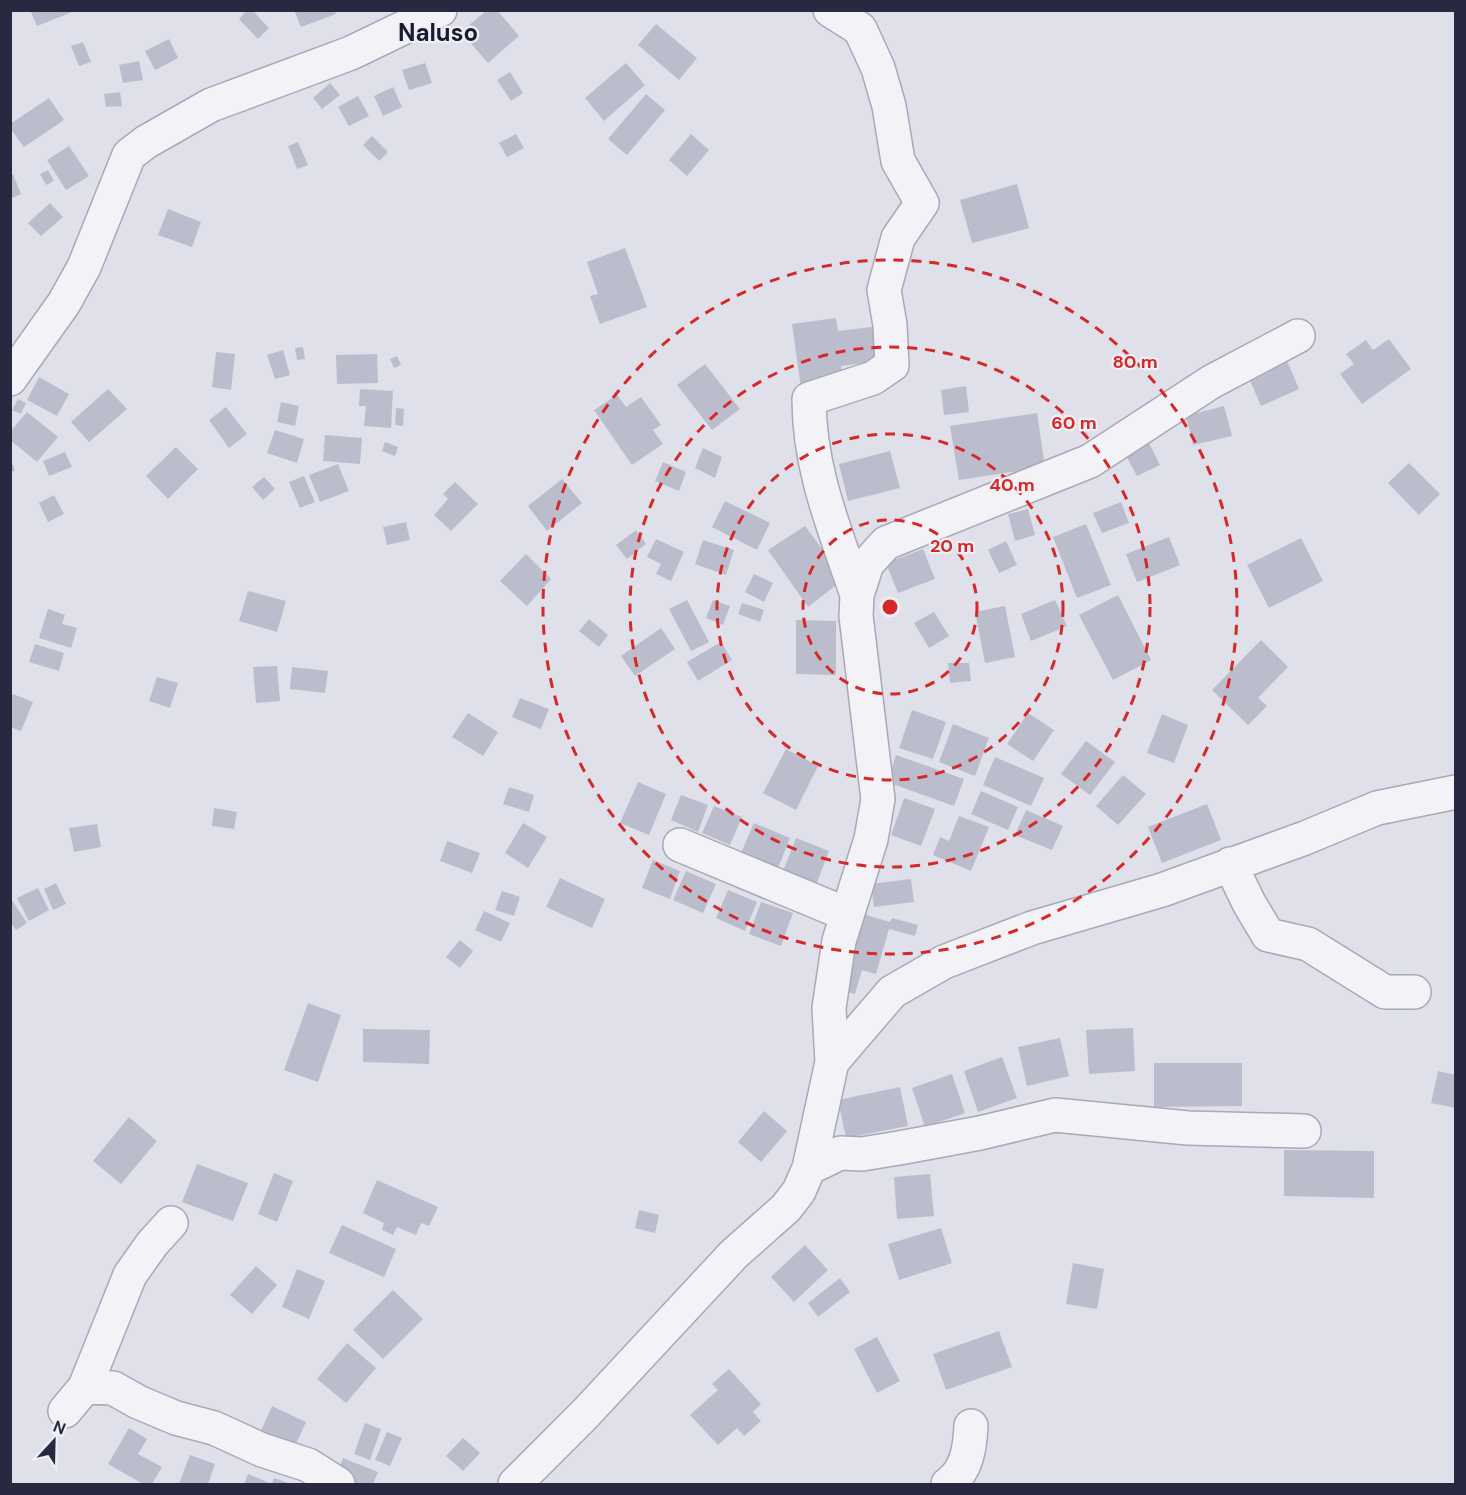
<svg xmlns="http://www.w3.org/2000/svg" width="1466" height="1495" font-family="'DM Sans',sans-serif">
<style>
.building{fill:#bcbdcc}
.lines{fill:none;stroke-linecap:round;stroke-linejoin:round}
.street-casing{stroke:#a8a9b6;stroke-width:36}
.street{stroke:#f2f2f7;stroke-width:33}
.ring{fill:none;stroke:#d62828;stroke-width:3;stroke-dasharray:10 8}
.labels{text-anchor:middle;stroke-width:4.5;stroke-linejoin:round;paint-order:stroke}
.quarter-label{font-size:24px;font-weight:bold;fill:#1a1a31;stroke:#eff0f6}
.centre{fill:#d62828;stroke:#eff0f6;stroke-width:3}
.ring-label{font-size:18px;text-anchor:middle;font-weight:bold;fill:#d62828;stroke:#eff0f6;stroke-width:4.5;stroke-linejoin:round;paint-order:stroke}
</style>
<rect width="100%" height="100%" fill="#dfe0e9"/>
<!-- building -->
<path class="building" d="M 30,10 L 75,10 L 75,11 L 37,26 Z
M 247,10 L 252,10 L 269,28 L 258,39 L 239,19 Z
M 294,10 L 334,10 L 336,14 L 301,27 Z
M 487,10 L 497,10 L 519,36 L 488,63 L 461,32 Z
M 656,24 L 697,58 L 679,80 L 638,45 Z
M 169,39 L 178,58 L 155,70 L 145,51 Z
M 83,42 L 91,62 L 79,66 L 71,46 Z
M 139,61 L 143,80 L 123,83 L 119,65 Z
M 425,63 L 432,83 L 409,90 L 402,70 Z
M 626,63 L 645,85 L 604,121 L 585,98 Z
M 510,72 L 523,93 L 511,101 L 497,80 Z
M 330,83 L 340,95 L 322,109 L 313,98 Z
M 393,87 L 402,107 L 383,116 L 374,96 Z
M 120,92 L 122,106 L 106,107 L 104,94 Z
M 646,94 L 665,110 L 627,155 L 608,139 Z
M 358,96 L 369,116 L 349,126 L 338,107 Z
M 49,98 L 64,120 L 24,147 L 10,128 L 10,124 Z
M 516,134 L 524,148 L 507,157 L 499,143 Z
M 691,134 L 709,150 L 687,176 L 669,160 Z
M 372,136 L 388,152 L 379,161 L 363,145 Z
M 298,142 L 308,165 L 297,169 L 288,146 Z
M 69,146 L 89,176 L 66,190 L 47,160 Z
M 48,170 L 54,181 L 46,185 L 40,174 Z
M 13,174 L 21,194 L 10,199 L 10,175 Z
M 1017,184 L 1029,228 L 972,243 L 960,200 Z
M 50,203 L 63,217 L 41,236 L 28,223 Z
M 168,209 L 201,222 L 192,247 L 158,235 Z
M 625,248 L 647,307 L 600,324 L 590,296 L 598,294 L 587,262 Z
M 836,318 L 838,331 L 880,326 L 885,360 L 841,366 L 843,382 L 801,388 L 792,324 Z
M 1389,339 L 1411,369 L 1362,404 L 1340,374 L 1354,364 L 1346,354 L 1366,340 L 1373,350 Z
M 303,347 L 305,359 L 297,360 L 295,348 Z
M 283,350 L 290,375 L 275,379 L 267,355 Z
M 216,352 L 235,354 L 231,390 L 212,387 Z
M 377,354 L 378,383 L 337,384 L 336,355 Z
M 397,356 L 401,365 L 394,368 L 390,359 Z
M 1287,361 L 1299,389 L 1261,406 L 1249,378 Z
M 705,364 L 740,409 L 712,430 L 677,385 Z
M 39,377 L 69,394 L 57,416 L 27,400 Z
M 966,386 L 969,412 L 944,415 L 941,390 Z
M 108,389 L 127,409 L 89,442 L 71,422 Z
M 360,389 L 393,391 L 391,428 L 364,426 L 366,406 L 359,406 Z
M 617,395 L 626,407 L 641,397 L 661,425 L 653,430 L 663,444 L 632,465 L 594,410 Z
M 18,399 L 26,403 L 21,414 L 12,410 Z
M 281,402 L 299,406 L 295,426 L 277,422 Z
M 1224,406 L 1232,436 L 1193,445 L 1186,416 Z
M 226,407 L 247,434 L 229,448 L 209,420 Z
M 396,408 L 404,409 L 403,426 L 395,425 Z
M 27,412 L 58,437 L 37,462 L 10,440 L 10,432 Z
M 1037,413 L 1045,467 L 959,480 L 950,426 Z
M 275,430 L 304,439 L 297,463 L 267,453 Z
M 325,435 L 362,438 L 360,464 L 323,461 Z
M 1148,441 L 1160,465 L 1137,476 L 1125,454 Z
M 385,442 L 398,447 L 395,456 L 382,451 Z
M 176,447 L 198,469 L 168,499 L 146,476 Z
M 703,448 L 722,457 L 715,478 L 695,468 Z
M 890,451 L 900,488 L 848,501 L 839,464 Z
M 65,452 L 72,467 L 49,476 L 43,461 Z
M 10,456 L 15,471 L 10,472 Z
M 663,462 L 686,472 L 679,491 L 655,481 Z
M 1409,463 L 1440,494 L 1419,515 L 1388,483 Z
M 338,464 L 349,491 L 320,502 L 309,475 Z
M 304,476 L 315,502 L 300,508 L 289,482 Z
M 264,477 L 275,489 L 263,500 L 252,487 Z
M 562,479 L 582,503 L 547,531 L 528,506 Z
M 455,482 L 478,504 L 451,531 L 434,515 L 448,499 L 443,494 Z
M 54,495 L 64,514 L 48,522 L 39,503 Z
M 725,501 L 770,523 L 757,550 L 712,527 Z
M 1121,502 L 1129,523 L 1102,533 L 1093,513 Z
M 1028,509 L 1035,535 L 1015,541 L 1008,514 Z
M 406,522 L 410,540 L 387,545 L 383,527 Z
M 1086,524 L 1111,585 L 1077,598 L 1053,537 Z
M 805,526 L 844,579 L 808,607 L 768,550 Z
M 636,530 L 646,544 L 627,559 L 616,545 Z
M 1169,537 L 1180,565 L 1137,582 L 1126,554 Z
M 1301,538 L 1323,581 L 1269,608 L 1247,565 Z
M 656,539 L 684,552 L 671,581 L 656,574 L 661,564 L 647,557 Z
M 703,540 L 734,550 L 726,575 L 695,564 Z
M 1006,541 L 1017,565 L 999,573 L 988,550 Z
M 923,549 L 935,579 L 898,593 L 886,563 Z
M 526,554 L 551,579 L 527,606 L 500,581 Z
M 754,574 L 773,583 L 764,602 L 745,592 Z
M 248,591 L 286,601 L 277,632 L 239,621 Z
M 1118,595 L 1151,660 L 1113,680 L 1079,615 Z
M 687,600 L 709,642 L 691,651 L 669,609 Z
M 713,600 L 730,606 L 723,625 L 706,618 Z
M 1055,600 L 1067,626 L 1031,641 L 1021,614 Z
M 742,603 L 764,610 L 760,622 L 738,614 Z
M 1005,606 L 1015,657 L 985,663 L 975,612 Z
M 48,609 L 65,615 L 62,624 L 77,628 L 71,648 L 39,638 Z
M 934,612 L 949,636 L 929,648 L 914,623 Z
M 589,619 L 608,635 L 599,647 L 579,631 Z
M 796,620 L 836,621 L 836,675 L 796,674 Z
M 661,628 L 675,649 L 635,676 L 621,656 Z
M 1261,640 L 1288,667 L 1258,698 L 1267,706 L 1248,725 L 1212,690 Z
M 721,642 L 732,660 L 698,681 L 687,662 Z
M 35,644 L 64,653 L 59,671 L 29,662 Z
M 948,663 L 969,663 L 971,681 L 950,683 Z
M 277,666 L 280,701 L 256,703 L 253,667 Z
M 292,667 L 328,671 L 325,693 L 290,689 Z
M 157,677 L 178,683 L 170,708 L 149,701 Z
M 13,694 L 33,702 L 21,731 L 10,727 L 10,699 Z
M 520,698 L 549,709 L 541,729 L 512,717 Z
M 912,710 L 946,722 L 933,759 L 899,748 Z
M 468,713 L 498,732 L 483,756 L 452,737 Z
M 1028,713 L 1054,730 L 1033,761 L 1007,744 Z
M 1162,714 L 1188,725 L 1174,763 L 1147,753 Z
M 953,724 L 989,738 L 975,776 L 939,762 Z
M 1086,741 L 1115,762 L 1090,795 L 1061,774 Z
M 786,749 L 818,766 L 796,810 L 763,793 Z
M 896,755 L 964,779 L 954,806 L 887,782 Z
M 995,757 L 1044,778 L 1031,806 L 983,785 Z
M 1123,775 L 1146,794 L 1118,825 L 1096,806 Z
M 638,782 L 666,794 L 649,835 L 620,823 Z
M 509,787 L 534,795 L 529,812 L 503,804 Z
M 981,791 L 1018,807 L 1008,830 L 971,814 Z
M 681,795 L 708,805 L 698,832 L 671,820 Z
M 904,798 L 935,809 L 921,846 L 891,835 Z
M 1207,804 L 1221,840 L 1162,863 L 1148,827 Z
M 714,806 L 742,817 L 730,845 L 702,833 Z
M 214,808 L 237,812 L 234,829 L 212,826 Z
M 1026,810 L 1063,826 L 1052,850 L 1015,835 Z
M 959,816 L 989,827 L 971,871 L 933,855 L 940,837 L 949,841 Z
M 523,823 L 547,837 L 528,868 L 505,853 Z
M 754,823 L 790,838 L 778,868 L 741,853 Z
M 97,824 L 101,847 L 74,852 L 69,828 Z
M 796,838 L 829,851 L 816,885 L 783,871 Z
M 447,841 L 480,853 L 472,873 L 440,861 Z
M 653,860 L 680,871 L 670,899 L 642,888 Z
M 686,871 L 716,884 L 703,913 L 673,900 Z
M 560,878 L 605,899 L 592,928 L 546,907 Z
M 911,879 L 914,902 L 874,907 L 871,884 Z
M 56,883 L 66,904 L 53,910 L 44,889 Z
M 38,888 L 49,910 L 29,921 L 17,898 Z
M 728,890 L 757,902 L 745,931 L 716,918 Z
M 502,891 L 520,897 L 514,916 L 495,910 Z
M 10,897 L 27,923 L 16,930 L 10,922 Z
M 761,902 L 793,913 L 781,946 L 749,934 Z
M 484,911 L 510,923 L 501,942 L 475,930 Z
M 856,912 L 890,922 L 892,918 L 918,925 L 915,936 L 889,929 L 876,974 L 862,970 L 855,994 L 837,989 Z
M 460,940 L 473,951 L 460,968 L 446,957 Z
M 308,1003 L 341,1015 L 318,1082 L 284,1070 Z
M 1133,1028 L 1135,1071 L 1089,1074 L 1086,1030 Z
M 363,1029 L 430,1030 L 429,1064 L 363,1062 Z
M 1060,1038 L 1069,1076 L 1027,1086 L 1018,1047 Z
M 1002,1057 L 1017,1098 L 978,1112 L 964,1071 Z
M 1154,1063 L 1242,1063 L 1242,1106 L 1154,1107 Z
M 1438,1071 L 1456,1075 L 1456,1108 L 1431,1103 Z
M 952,1074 L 965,1113 L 925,1127 L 912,1088 Z
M 900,1087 L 908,1126 L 846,1138 L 838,1100 Z
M 764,1111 L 787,1131 L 761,1162 L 738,1142 Z
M 129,1117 L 157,1141 L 121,1184 L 93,1161 Z
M 1284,1150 L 1374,1151 L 1374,1198 L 1284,1196 Z
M 197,1164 L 248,1183 L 233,1221 L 182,1202 Z
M 274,1173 L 293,1181 L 277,1222 L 258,1214 Z
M 930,1174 L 934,1216 L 897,1219 L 894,1177 Z
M 377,1180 L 438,1207 L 429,1226 L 421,1223 L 416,1235 L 397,1227 L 393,1235 L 382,1230 L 384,1223 L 363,1213 Z
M 639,1210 L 659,1215 L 655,1233 L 635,1228 Z
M 342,1225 L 396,1249 L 384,1277 L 329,1253 Z
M 941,1228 L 952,1263 L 899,1280 L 888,1244 Z
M 805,1245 L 828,1270 L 794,1302 L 771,1277 Z
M 1073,1263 L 1104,1269 L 1097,1309 L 1066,1304 Z
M 256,1266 L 277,1285 L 252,1314 L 230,1295 Z
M 297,1269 L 325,1281 L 309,1319 L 282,1307 Z
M 840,1278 L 850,1292 L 818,1317 L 808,1303 Z
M 393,1290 L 423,1319 L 383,1359 L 353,1330 Z
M 999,1331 L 1012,1367 L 946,1390 L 933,1354 Z
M 877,1337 L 900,1381 L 877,1393 L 854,1349 Z
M 347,1343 L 376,1368 L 346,1403 L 317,1379 Z
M 729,1369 L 761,1404 L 753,1412 L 761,1421 L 744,1436 L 737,1428 L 718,1445 L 690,1415 L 718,1390 L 712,1384 Z
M 272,1406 L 306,1422 L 294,1448 L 260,1433 Z
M 365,1423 L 381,1429 L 370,1460 L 354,1454 Z
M 129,1428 L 147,1439 L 138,1454 L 162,1467 L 152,1484 L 143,1484 L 108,1464 Z
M 387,1432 L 402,1438 L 390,1466 L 375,1460 Z
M 463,1438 L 480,1453 L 463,1471 L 446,1456 Z
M 190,1455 L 215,1464 L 208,1484 L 179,1484 Z
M 343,1458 L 378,1472 L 373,1484 L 345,1484 L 334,1480 Z
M 248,1474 L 272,1484 L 274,1478 L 291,1484 L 244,1484 Z"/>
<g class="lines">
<!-- street casing -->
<g class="street-casing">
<path id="street" d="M 830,10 L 860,29 L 878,68 L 889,106 L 898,161 L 922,203 L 898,238 L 884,290 L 890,325 L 892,365 L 873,378 L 809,399 C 809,470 835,530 857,595
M 10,379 L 64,303 L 84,267 L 129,155 L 146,142 L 211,105 L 351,53 L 440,10
M 680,845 L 846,914
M 1230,864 L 1249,903 L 1268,935 L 1308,944 L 1385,992 L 1414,992
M 832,1062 L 892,992 L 944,962 L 1032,928 L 1162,890 L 1305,838 L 1377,808 L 1456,792
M 809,1168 L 840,1153 L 862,1154 L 899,1148 L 980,1133 L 1055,1115 L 1188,1128 L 1304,1131
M 85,1387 L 130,1275 L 152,1244 L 171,1223
M 65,1411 L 85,1387 L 113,1388 L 138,1402 L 176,1418 L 214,1428 L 262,1450 L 308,1465 L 338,1484
M 515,1484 L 586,1413 L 734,1254 L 786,1208 L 799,1191 L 809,1168 L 832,1062 L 829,1008 L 839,941 L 871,839 L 878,799 L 856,616 L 857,595 L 867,564 L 886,543 L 1090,461 L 1211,382 L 1298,336
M 948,1484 C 967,1471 970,1447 971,1426"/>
</g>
<!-- street -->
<use href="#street" class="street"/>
</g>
<!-- distance rings -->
<g class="ring">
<circle cx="890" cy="607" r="87"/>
<circle cx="890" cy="607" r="173"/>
<circle cx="890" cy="607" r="260"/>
<circle cx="890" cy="607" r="347"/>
</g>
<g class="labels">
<!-- quarter labels -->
<g class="quarter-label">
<text x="438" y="41">Naluso</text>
</g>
</g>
<circle cx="890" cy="607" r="9" class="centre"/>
<g class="ring-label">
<text x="1135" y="368">80 m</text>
<text x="1074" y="429">60 m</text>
<text x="1012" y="491">40 m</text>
<text x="952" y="552">20 m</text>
</g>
<!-- border -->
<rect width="1466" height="1495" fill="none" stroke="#282940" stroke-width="24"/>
<!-- north arrow -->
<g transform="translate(54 1441) rotate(22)" stroke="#eff0f6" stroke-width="4.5" paint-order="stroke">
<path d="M0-4.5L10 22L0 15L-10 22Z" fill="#282940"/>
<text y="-9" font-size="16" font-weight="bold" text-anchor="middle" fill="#282940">N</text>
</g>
</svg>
